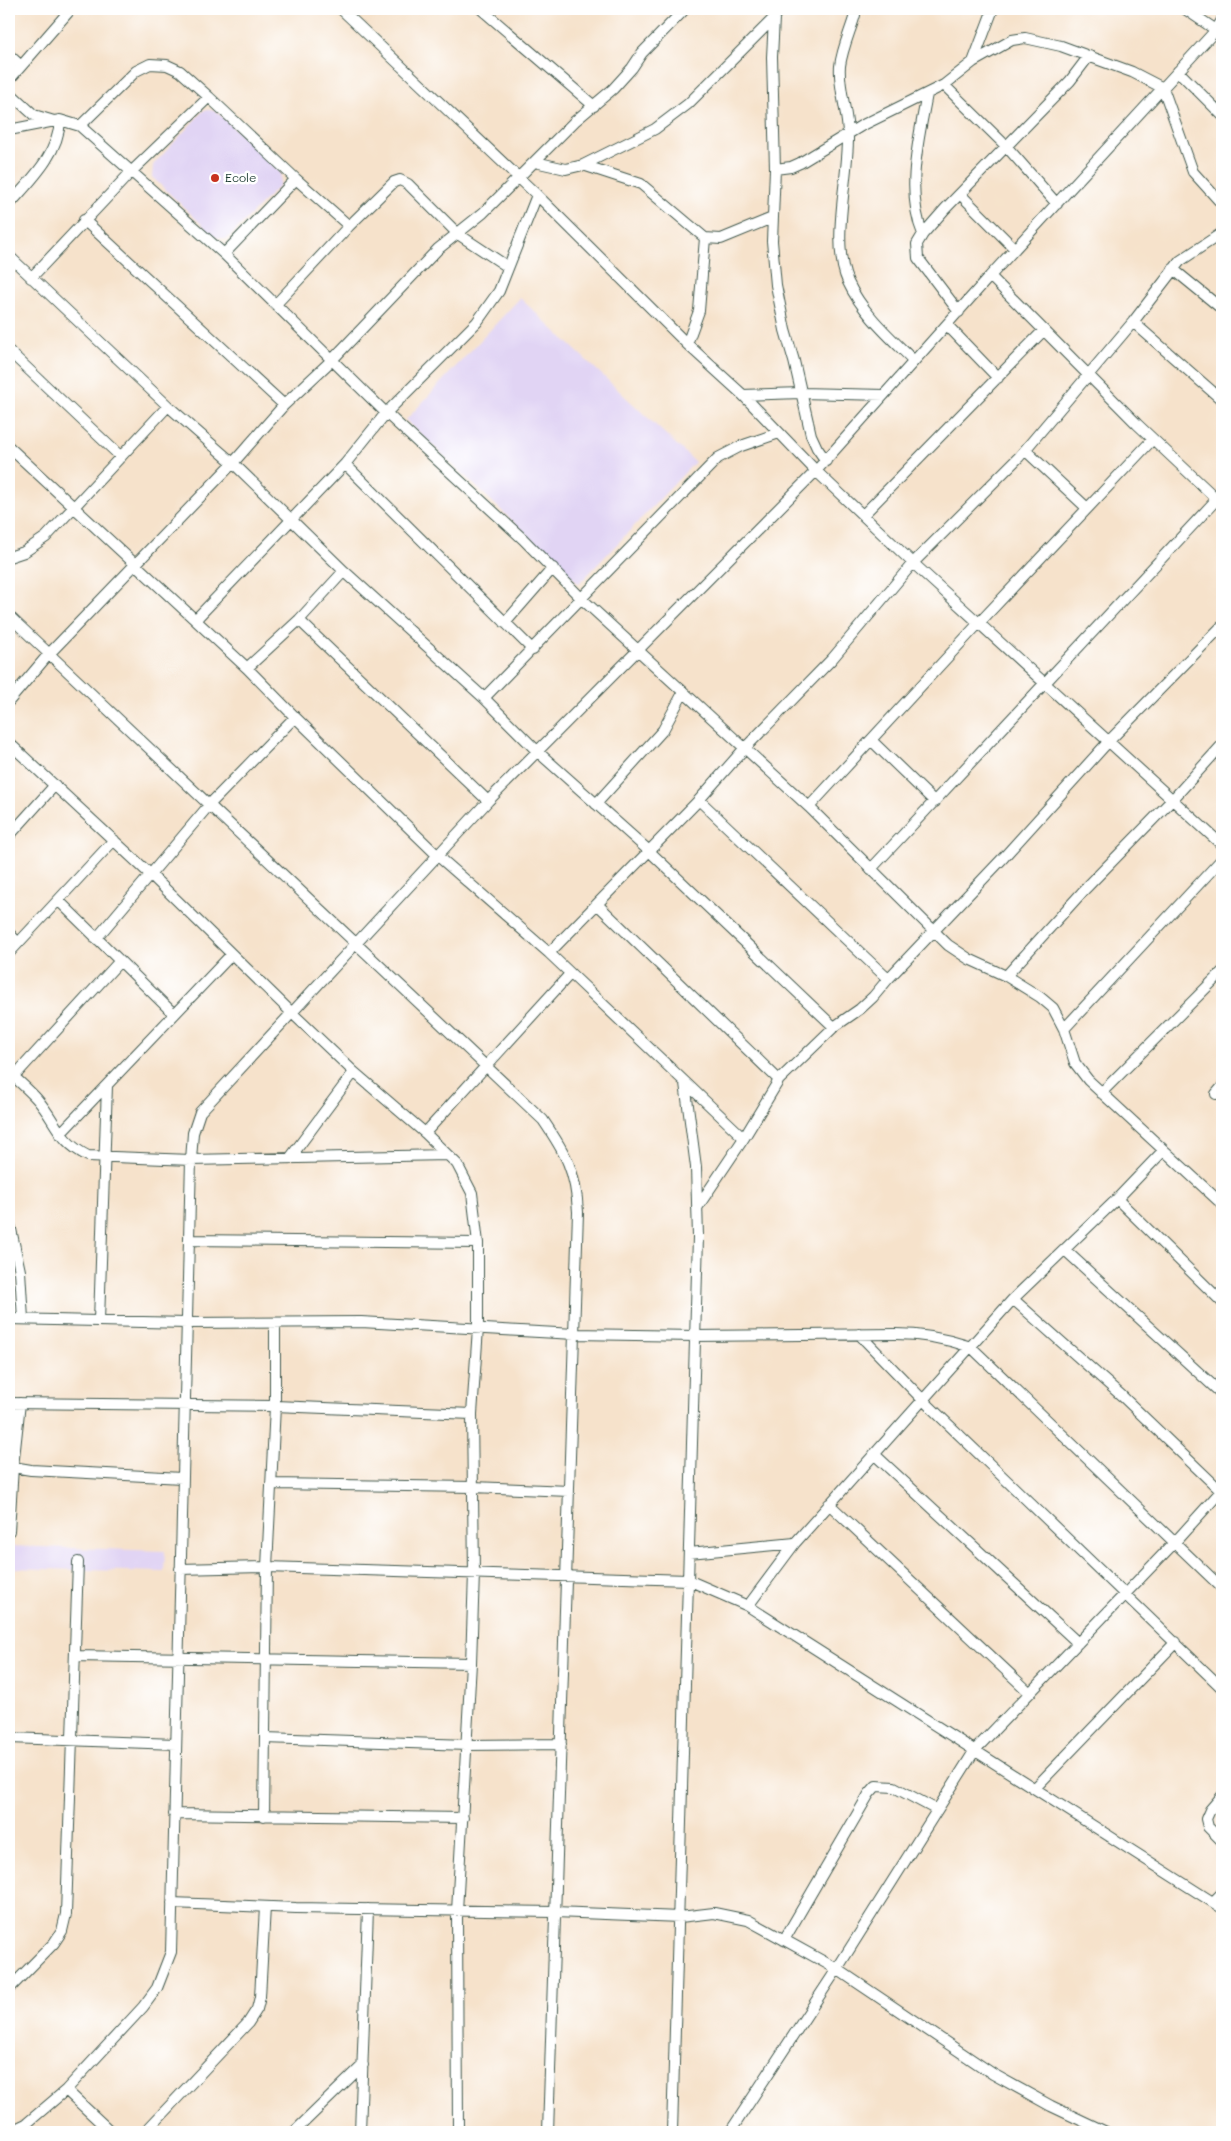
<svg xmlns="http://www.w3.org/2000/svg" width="1231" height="2141" font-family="Mali,sans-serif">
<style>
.built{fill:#e1d4f4}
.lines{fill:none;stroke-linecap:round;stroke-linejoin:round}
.minor-casing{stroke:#3f564b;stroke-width:12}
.minor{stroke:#fff;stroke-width:10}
.poi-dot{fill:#c8321e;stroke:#fff;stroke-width:2}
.labels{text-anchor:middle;stroke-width:5;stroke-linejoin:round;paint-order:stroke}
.poi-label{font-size:12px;fill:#1f3d34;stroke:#fff;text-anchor:start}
</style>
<rect width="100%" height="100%" fill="#fff"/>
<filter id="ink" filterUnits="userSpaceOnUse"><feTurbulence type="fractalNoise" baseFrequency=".02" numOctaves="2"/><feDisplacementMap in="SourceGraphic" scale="10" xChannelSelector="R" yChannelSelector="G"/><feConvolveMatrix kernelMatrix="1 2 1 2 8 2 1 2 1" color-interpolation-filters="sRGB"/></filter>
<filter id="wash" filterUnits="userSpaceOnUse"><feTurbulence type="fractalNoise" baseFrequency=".0096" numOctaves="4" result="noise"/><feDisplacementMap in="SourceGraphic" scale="20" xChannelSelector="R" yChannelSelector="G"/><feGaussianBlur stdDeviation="1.12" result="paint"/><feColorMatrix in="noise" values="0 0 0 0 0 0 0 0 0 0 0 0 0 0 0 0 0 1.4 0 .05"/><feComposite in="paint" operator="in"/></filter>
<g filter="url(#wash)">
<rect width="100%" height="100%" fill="#f6e2cb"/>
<!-- built -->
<path class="built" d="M 204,110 L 215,110 L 281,173 L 280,185 L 227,239 L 215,237 L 152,177 L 153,165 Z
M 520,298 L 695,462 L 579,584 L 406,420 Z
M 9,1546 L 165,1551 L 164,1572 L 9,1568 Z"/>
</g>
<g filter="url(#ink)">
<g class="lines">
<!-- minor casing -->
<g class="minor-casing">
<path id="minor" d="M 341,9 L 537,195 L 687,344 L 743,395 L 816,471 L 913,563 L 1222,845
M 481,9 L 594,106
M 777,9 L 774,18 L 772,57 L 775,169 L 772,241 L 776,285 L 785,330 L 794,361 L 811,435 L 817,448 L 826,461
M 854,9 L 855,15 C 850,32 842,49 840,66 C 838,88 848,112 848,135 C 849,178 830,243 848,282 C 863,314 890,337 914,361
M 1185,9 L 1216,30
M 9,55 L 21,66
M 973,62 L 993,9
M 1178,71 L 1222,115
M 9,80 L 71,9
M 944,85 L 1006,146 L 1057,204
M 9,92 L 34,115 L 54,121
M 80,126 L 136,71 L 150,64 L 167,65 L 180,71 L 209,97
M 9,130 L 60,120 L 80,126 L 224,254 L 386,413 L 523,539 L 582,599 L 809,807 L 948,945 L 969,959 L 1006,976 L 1040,997 L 1053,1008 L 1064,1029 L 1075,1063 L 1088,1080 L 1222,1204
M 535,162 L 566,169 L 583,165 L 655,129 L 688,104 L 774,18
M 583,165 L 641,184 L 705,238
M 775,169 L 791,167 L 800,163 L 861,126 L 944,85 L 973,62 L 1012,40 L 1025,38 L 1061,46 L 1132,72 L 1163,88 L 1193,172 L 1222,204
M 960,194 L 1015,249
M 9,205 C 30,181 59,154 60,120
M 84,220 L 284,405
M 923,234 C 905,191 919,138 927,94
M 224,254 L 296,179
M 9,256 L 168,406 L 233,463 L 344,571 L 484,698 L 538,752 L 648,850 L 834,1027
M 1173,269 L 1222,309
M 990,276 L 1216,30 L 1222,20
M 31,278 L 132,171 L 209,97 L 296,179 L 349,226
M 276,304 L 349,226 L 394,182 L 400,180 L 408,184 L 458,234 L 508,267
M 959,312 L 918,258 L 917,244 L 923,234 L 945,209 L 1070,81 L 1089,56
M 1133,322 L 1222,400
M 947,325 L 998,378
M 687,344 L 699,311 L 705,238 L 721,239 L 772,218
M 9,351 L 121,457
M 743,395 L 801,393 L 884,395
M 9,447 L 247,668 L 295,717 L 438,856 L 549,953 L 744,1138
M 1025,450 L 1087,508
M 345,464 L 533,650
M 863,515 L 1044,330
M 9,557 L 24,552 L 46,537 L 168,406
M 9,616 L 543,1120 C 566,1154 576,1171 578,1212 L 548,2132
M 195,620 L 345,464 L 386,413 L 477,322 L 499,291 L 537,195
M 299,620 L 488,801
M 505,623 L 553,568
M 247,668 L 299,620 L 344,571
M 484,698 L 718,458 L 741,446 L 779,433
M 9,701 L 48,655 L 233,463 L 284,405 L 332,360 L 438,249 L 483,213 L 575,121 L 613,89 L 632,68 L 642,53 L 685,9
M 871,740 L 935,802
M 9,743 L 151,875 L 291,1012 L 354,1072 L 425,1133 L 457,1164 L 472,1193 L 478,1243 L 478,1328 L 472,1414 L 474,1573 L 471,1663 L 457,1911 L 458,2132
M 699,800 L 888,979
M 596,804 L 663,730 L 683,693
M 809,807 L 979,623 L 1153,439
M 9,836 L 55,785
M 871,869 L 1217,499
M 59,901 L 174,1014
M 597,904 L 779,1080
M 9,933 L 18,943
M 96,939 L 210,804 L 295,717
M 9,953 L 114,840
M 549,953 L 699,800 L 744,749 L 832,659 L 913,563 L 1019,457 L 1133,322 L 1180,261 L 1222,233
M 1006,976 L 1086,888 L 1173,799 L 1222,745
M 1064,1029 L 1222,859
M 9,1072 C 18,1081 28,1089 37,1099 C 57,1122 58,1141 88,1156 L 191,1160 L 447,1155
M 9,1082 L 119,962
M 1101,1093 L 1222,972
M 1216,1094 L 1222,1087
M 425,1133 L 570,974
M 60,1134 L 231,955
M 290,1158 L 354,1072
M 1117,1199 L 1222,1302
M 697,1208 L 744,1138 L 779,1080 L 834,1027 L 860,1009 L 873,997 L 888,979 L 1004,857 L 1109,741 L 1222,626
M 9,1220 L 20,1271 L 23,1319
M 189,1240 L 478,1243
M 1065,1250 L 1222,1394
M 1013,1299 L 1122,1396 L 1222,1492
M 9,1319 L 187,1323 L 361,1322 L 575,1334 L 695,1336 L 895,1334 C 922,1334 945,1338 971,1347 L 1222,1588
M 99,1321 L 107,1085
M 859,1334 L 922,1399 L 1222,1688
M 9,1403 L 275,1406 L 472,1414
M 874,1454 L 1078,1643
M 13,1467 L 31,1470 L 182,1478
M 272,1484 L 473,1487 L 569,1491
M 829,1504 L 1030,1693
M 9,1531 L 13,1467 L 20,1403
M 689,1553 L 795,1543
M 180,1569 L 267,1567 L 688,1580 L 748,1606 L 1222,1908
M 748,1606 L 795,1543 L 1013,1299 L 1117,1199 L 1164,1150
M 75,1656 L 471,1663
M 9,1738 L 176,1744
M 265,1738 L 467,1745 L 561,1744
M 1035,1788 L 1176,1642
M 1222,1796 L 1210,1810 L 1206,1819 L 1208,1827 L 1222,1841
M 174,1814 L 463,1818
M 264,1816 L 267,1567 L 275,1406 L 275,1323
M 1213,1902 L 1222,1893
M 172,1903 L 296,1908 L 555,1912 L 680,1917 L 714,1913 L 748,1920 L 837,1969 L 993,2074 L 1051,2106 L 1106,2132
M 784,1940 L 869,1794 L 876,1786 L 894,1787 L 937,1810
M 9,1989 L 54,1943 L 62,1931 L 66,1914 L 78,1562
M 66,2090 L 111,2132
M 9,2132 L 26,2124 L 66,2090 L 143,2007 L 157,1988 L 171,1952 L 191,1160 L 193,1133 L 200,1112 L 488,801 L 816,471 L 990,276 L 1137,424 L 1222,504
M 145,2132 L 248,2023 L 257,2009 L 260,1997 L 265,1907
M 294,2132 L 363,2065
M 360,2132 L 368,1909
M 672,2132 L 698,1237 L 696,1167 L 685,1083
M 730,2132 L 837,1969 L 975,1750 L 1175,1542 L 1222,1490"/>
</g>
<!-- minor -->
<use href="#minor" class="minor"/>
</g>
</g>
<!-- markers -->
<circle class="poi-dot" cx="215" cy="178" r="5"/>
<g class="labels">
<!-- poi labels -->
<g class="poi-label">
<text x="225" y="182">Ecole</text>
</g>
</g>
<!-- margin -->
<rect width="1231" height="2141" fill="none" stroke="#fff" stroke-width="30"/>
</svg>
